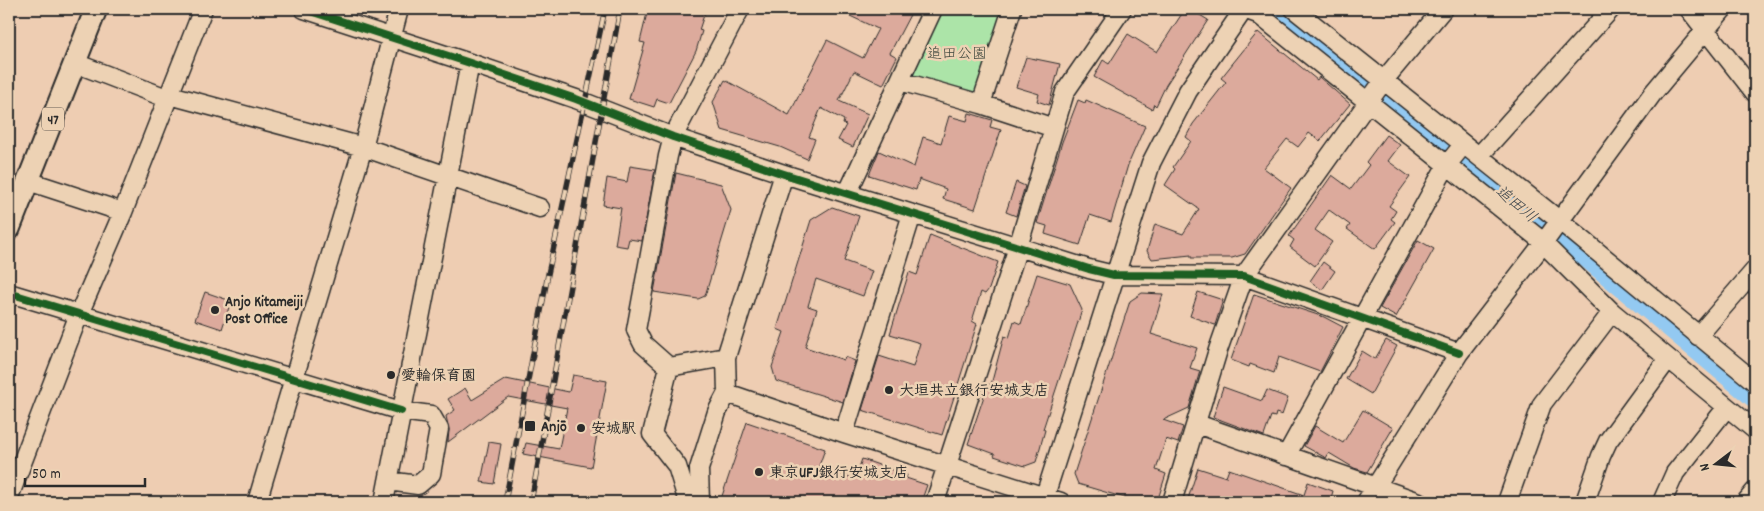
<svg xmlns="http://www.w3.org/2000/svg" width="1764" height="511" font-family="Dekko,'Klee One',sans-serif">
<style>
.green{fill:#ace4a8;stroke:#6c886a}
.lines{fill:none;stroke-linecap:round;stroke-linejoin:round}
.canal{stroke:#93c9f1;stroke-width:16}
.building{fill:#dcaa9c;stroke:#2b2b2b}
.minor-casing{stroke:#2b2b2b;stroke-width:21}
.major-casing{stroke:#2b2b2b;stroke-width:25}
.minor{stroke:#edd2b4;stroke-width:18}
.major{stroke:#edd2b4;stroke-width:21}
.rail-casing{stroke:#2b2b2b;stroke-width:5.5}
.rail{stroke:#edd2b4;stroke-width:4;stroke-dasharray:11;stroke-linecap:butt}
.cycleway-casing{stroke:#edd2b4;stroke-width:11}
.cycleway{stroke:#1b5e20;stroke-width:8}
.poi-dot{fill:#2b2b2b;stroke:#edd2b4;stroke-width:2}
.labels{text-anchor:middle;stroke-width:5;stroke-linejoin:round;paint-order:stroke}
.shield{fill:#edd2b4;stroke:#655d54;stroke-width:1}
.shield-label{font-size:14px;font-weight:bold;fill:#2b2b2b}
.park-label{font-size:15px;fill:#3e473e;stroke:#edd2b4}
.poi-label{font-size:15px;font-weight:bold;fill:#2b2b2b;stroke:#edd2b4;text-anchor:start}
.water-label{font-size:16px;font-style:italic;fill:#3b4349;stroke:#edd2b4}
</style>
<rect width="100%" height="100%" fill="#eecdb2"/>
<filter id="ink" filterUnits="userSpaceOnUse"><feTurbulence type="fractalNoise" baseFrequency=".02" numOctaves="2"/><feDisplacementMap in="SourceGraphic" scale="10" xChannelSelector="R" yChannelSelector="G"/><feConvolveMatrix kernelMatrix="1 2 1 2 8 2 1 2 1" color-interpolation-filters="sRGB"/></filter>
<g filter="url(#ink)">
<!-- green -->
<path class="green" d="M 943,9 L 1003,9 L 975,95 L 913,75 Z"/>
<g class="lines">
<!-- canal -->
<path class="canal" d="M 1276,9 L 1398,103 L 1755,401"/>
</g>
<!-- building -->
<path class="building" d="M 648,9 L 706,9 L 699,30 L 702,31 L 696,51 L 669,103 L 657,99 L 654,107 L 629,99 L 645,43 L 640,42 Z
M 835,9 L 913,9 L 890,53 L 897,57 L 883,85 L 854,71 L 839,101 L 868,114 L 853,147 L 838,140 L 846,125 L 843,124 L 844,120 L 821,108 L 809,137 L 815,139 L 807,159 L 780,147 L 722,130 L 713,102 L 725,80 L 789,115 L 827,40 L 863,58 L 878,29 Z
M 1185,9 L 1190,9 L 1208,20 L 1166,85 L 1156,106 L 1154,104 L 1152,109 L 1094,77 L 1103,60 L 1109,64 L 1128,34 L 1157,52 Z
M 1258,32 L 1317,80 L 1319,77 L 1350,104 L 1320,141 L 1309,133 L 1298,147 L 1287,139 L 1264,168 L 1291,188 L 1245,254 L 1232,258 L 1191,258 L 1191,255 L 1152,259 L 1147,251 L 1155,224 L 1183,234 L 1199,209 L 1165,185 L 1175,169 L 1173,167 L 1191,141 L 1186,137 L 1193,124 L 1226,82 L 1221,78 Z
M 1026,57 L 1060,64 L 1049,105 L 1037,101 L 1039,94 L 1016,87 Z
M 1078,100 L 1085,103 L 1086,100 L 1145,126 L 1128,165 L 1111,222 L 1090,215 L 1080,245 L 1045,234 L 1047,226 L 1037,223 L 1062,142 Z
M 969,113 L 992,120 L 990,127 L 1001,130 L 975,209 L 943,199 L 946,189 L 919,179 L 916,190 L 869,175 L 879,151 L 914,167 L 923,137 L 941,143 L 949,116 L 967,121 Z
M 1386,135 L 1400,145 L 1388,161 L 1410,177 L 1389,206 L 1396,211 L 1391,219 L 1395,222 L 1375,249 L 1347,229 L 1350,225 L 1329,210 L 1315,230 L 1332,242 L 1315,266 L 1290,247 L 1294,240 L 1289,236 L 1332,175 L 1351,189 L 1369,165 L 1366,162 Z
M 630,166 L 655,170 L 642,241 L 629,239 L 627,247 L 615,245 L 621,208 L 603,205 L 607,178 L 627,182 Z
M 676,173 L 721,184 L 731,210 L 705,296 L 698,299 L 654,292 Z
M 1016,182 L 1025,186 L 1016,216 L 1006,212 Z
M 832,207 L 859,216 L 844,261 L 872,271 L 863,296 L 816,279 L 808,306 L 817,309 L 805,347 L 844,360 L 845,357 L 855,361 L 843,402 L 776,381 L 772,367 L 784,332 L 777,329 L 811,220 Z
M 930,235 L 998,262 L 989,289 L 985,294 L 981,292 L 972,321 L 977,324 L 942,435 L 862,410 L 879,356 L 913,367 L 920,343 L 890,334 L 909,272 L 917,275 Z
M 1418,240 L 1434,249 L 1396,317 L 1380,308 Z
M 1323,262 L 1335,271 L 1322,290 L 1310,281 Z
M 1037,274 L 1070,284 L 1082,310 L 1043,429 L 1045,430 L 1036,462 L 1025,466 L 994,456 L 995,454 L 968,444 L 988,384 L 991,385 L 1004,336 L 1009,338 L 1014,321 L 1021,324 Z
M 205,292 L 231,301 L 222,329 L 195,320 Z
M 1198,292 L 1223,300 L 1215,325 L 1190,316 Z
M 1142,293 L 1163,294 L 1151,334 L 1197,348 L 1190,368 L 1200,371 L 1189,408 L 1163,420 L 1183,427 L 1178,443 L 1166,439 L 1156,470 L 1166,474 L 1157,502 L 1145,502 L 1132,498 L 1132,500 L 1078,484 L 1074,474 L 1130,301 Z
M 1254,294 L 1324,317 L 1343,327 L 1320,372 L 1279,357 L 1274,373 L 1250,364 L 1249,367 L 1231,360 Z
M 1386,340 L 1397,346 L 1371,394 L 1346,379 L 1362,351 L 1375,359 Z
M 573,375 L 607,381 L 591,467 L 523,454 L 526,443 L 559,449 L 567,408 L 508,397 L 448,442 L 449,430 L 446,416 L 455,410 L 448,399 L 465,388 L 472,400 L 506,379 L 569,392 Z
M 1223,387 L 1262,401 L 1267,390 L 1288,398 L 1282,415 L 1276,413 L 1275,417 L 1271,416 L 1264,436 L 1213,417 Z
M 1363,410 L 1393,428 L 1367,472 L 1354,468 L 1329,453 L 1326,458 L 1304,446 L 1315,426 L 1343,443 Z
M 747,422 L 825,449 L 819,466 L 855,479 L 862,459 L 907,475 L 906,478 L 927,485 L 921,502 L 720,502 Z
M 489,442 L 501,444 L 494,484 L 481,482 Z
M 1198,468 L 1226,477 L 1229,469 L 1304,495 L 1308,482 L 1333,491 L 1330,502 L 1187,502 Z"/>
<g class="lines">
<!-- minor casing -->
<g class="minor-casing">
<path id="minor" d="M 304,9 L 470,63 L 576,99 L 673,137 L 784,174 L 1089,269 L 1114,275 L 1244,276 L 1459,353
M 1244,9 L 1258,14 L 1537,237 L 1612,312 L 1755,430
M 1294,9 L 1560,221 L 1755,382
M 1689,9 L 1755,93
M 75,63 L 169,99
M 900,81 L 981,104 L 1054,128
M 170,95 L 363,147 L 540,208
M 981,104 L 1012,9
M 1479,156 L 1611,9
M 28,181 L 123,212
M 848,192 L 933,9
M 9,293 L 401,411 L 431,415 L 439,429 L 431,474 L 418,485 L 388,481
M 1698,336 L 1755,270
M 669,367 L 643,344 L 636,330 L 668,156 L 673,137 L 740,9
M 727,393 L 844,433 L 1061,502
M 1197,424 L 1419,502
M 844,433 L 912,214
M 1286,456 L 1446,166 L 1463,145
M 9,497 L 79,314 L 123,212 L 203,9
M 257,502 L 363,147 L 399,9
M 384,502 L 470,63
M 688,502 L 677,466 L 652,434 L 669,367 L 726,357
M 700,502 L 699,469 L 717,412 L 727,393 L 726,357 L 784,174
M 935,502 L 1018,247 L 1065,92 L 1122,9
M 1043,502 L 1151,163 L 1188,91 L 1244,9
M 1172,502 L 1218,350 L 1244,276 L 1384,80 L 1443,9
M 1366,502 L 1459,353 L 1542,245 L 1653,93 L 1723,9
M 1507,502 L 1542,404 L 1612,312
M 1585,502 L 1601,456 L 1608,441 L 1668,359
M 1662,502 L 1675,473 L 1727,407
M 1746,502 L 1755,491"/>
</g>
<!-- major casing -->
<g class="major-casing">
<path id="major" d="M 9,229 L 96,9"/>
</g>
<!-- minor -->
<use href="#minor" class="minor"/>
<!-- major -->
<use href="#major" class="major"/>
<!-- rail casing -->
<g class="rail-casing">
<path id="rail" d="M 505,502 L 548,274 L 605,9
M 531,502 L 620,9"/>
</g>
<!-- rail -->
<use href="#rail" class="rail"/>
<!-- cycleway casing -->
<g class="cycleway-casing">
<path id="cycleway" d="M 304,9 L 470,63 L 576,99 L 673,137 L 784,174 L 1089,269 L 1114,275 L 1244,276 L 1459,353
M 9,293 L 401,411"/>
</g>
<!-- cycleway -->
<use href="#cycleway" class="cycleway"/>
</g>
</g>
<!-- markers -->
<g class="poi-dot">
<circle cx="215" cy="310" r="5"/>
<circle cx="391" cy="375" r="5"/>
<circle cx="889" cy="390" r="5"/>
<rect x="524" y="420" width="12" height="12" rx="2.5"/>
<circle cx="581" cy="428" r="5"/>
<circle cx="759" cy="472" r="5"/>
</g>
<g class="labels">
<!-- shield labels -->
<rect class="shield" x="42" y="107.5" width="22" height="23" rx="4"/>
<g class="shield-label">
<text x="53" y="124">47</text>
</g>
<!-- park labels -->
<g class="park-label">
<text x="957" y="58">追田公園</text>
</g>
<!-- poi labels -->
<g class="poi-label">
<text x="225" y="306">Anjo Kitameiji<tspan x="225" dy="17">Post Office</tspan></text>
<text x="401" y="380">愛輪保育園</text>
<text x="899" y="395">大垣共立銀行安城支店</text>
<text x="541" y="431">Anjō</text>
<text x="591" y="433">安城駅</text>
<text x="769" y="477">東京UFJ銀行安城支店</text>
</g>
<!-- water labels -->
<g class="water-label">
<text transform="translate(1517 203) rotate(40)" y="6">追田川</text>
</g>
</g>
<!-- margin -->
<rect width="1764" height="511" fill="none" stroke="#edd2b4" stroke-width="30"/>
<rect x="15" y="15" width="1734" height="481" fill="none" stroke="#2b2b2b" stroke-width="2" filter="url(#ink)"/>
<!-- north arrow -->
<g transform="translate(1716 464) rotate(254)" stroke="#edd2b4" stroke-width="4" paint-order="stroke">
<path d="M0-4L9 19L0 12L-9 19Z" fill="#2b2b2b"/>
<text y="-8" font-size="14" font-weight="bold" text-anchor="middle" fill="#2b2b2b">N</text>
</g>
<!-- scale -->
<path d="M25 478v8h120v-8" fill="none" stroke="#2b2b2b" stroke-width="2.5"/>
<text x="32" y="478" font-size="15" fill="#2b2b2b" stroke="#edd2b4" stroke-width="4" paint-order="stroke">50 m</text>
</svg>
